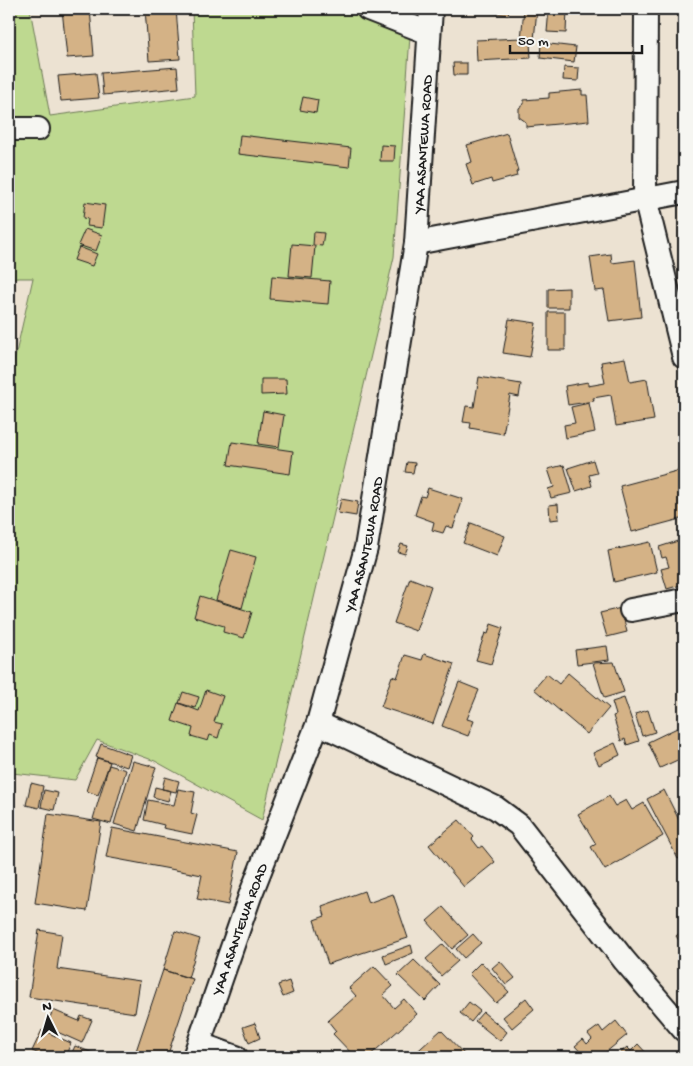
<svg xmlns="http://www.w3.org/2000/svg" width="693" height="1066" font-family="'Gochi Hand',sans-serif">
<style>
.green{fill:#bed990;stroke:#6d7a56}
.building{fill:#d4b286;stroke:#1c1c1c}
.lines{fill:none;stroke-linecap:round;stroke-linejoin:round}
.minor-casing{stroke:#1c1c1c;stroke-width:26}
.minor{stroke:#f6f6f2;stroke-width:22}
.labels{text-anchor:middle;stroke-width:5;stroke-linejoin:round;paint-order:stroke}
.street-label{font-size:15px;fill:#1c1c1c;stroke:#f6f6f2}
</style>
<rect width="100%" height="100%" fill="#ece2d2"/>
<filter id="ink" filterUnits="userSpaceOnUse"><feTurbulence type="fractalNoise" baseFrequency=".02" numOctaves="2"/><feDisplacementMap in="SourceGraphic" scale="10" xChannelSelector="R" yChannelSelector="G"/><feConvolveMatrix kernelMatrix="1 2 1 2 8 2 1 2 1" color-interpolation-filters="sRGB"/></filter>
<g filter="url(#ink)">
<!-- green -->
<path class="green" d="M 9,9 L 30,9 L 50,116 L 195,96 L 192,9 L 412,9 L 394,257 L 262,820 L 155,761 L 97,740 L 75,780 L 12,773 L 9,777 L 9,384 L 33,278 L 9,278 Z"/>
<!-- building -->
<path class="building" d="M 62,9 L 90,9 L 94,56 L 67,58 Z
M 145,9 L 176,9 L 180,59 L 149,61 Z
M 471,9 L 509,9 L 508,15 L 471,10 Z
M 524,9 L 537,9 L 534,40 L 521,39 Z
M 549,9 L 567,9 L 566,33 L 547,32 Z
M 682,9 L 684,9 L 684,41 L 682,41 Z
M 521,38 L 521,44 L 530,43 L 531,58 L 477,61 L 476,40 Z
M 541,43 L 576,47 L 574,62 L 540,58 Z
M 453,63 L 467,63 L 467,75 L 454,75 Z
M 177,67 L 179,88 L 103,95 L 101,73 Z
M 564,67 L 579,68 L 578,81 L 563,80 Z
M 96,73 L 99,98 L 61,101 L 58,76 Z
M 582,90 L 582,95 L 587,95 L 589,121 L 526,127 L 526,122 L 519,117 L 519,108 L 524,104 L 524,100 L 549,98 L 549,93 Z
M 303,97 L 318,100 L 316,113 L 300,110 Z
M 507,133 L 518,171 L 516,172 L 517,176 L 492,183 L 491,179 L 473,185 L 466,164 L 472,162 L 467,145 Z
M 240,135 L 351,148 L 349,167 L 238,154 Z
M 381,145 L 395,146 L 394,161 L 380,161 Z
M 85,202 L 105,205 L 102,228 L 87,226 L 88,219 L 83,218 Z
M 85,229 L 102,235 L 96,251 L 78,245 Z
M 314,232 L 324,233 L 322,246 L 313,245 Z
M 292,244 L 315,246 L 312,278 L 289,276 Z
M 79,247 L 97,254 L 92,266 L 74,260 Z
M 611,254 L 612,263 L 635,260 L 641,317 L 609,321 L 604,290 L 595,291 L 590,257 Z
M 272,276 L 330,281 L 328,304 L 270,299 Z
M 569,288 L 569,308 L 548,308 L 548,289 Z
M 548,312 L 565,312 L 565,350 L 548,350 Z
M 509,319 L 536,323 L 530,357 L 503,353 Z
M 625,358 L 630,382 L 647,379 L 654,420 L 616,426 L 611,395 L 593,398 L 594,401 L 568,405 L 565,386 L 588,382 L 588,386 L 605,383 L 601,362 Z
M 479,377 L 521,384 L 519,397 L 510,395 L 503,434 L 470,428 L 471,423 L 463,422 L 466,406 L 474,407 Z
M 261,379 L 286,379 L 287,394 L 261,395 Z
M 589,403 L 595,432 L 566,438 L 564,425 L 575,423 L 571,407 Z
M 263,411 L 284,415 L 279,447 L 258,444 Z
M 232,442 L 293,451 L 290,474 L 228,465 Z
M 593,460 L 597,473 L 589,475 L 592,486 L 576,491 L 568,468 Z
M 407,462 L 415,463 L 413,473 L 405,472 Z
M 564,465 L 572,493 L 551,498 L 548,489 L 554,487 L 548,469 Z
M 684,469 L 684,518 L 632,532 L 620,486 Z
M 428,488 L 463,499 L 453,528 L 446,526 L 443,533 L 432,530 L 434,522 L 415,515 L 421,496 L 425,497 Z
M 341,499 L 358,502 L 356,516 L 338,513 Z
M 558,504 L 559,519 L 550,520 L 549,505 Z
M 471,523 L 505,536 L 497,556 L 463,543 Z
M 684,539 L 684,584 L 667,589 L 661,569 L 669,567 L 666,557 L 662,558 L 659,547 Z
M 650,542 L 657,572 L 614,582 L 608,551 Z
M 401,544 L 408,546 L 405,554 L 398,552 Z
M 231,550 L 256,557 L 242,608 L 216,600 Z
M 410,578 L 431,586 L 416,631 L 394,623 Z
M 200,596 L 252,612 L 244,638 L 223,632 L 224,626 L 194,617 Z
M 621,608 L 627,632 L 607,637 L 600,613 Z
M 491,624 L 503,628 L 491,664 L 476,660 L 485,633 L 488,634 Z
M 684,642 L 684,662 L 683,662 L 680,643 Z
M 607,646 L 609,660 L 577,664 L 575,650 Z
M 424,654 L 454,664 L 433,724 L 381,707 L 392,676 L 397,678 L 405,655 L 422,660 Z
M 614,662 L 624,692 L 604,698 L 593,663 Z
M 568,673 L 609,708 L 587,734 L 534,689 L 547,674 L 559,684 Z
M 459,682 L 479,690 L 467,719 L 474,721 L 468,736 L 442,726 Z
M 206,690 L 223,696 L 214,722 L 222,724 L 218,738 L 210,735 L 208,741 L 191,736 L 193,728 L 172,721 L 178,703 L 199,711 Z
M 183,692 L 199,697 L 195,708 L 179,703 Z
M 624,698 L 639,741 L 627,745 L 625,739 L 621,741 L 613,716 L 616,715 L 612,702 Z
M 648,710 L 655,732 L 642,736 L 635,714 Z
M 677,728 L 684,742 L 684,757 L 660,768 L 648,742 Z
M 615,743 L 620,755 L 599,765 L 593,753 Z
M 101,744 L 131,755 L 127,767 L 96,757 Z
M 97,758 L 110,762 L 98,795 L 86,791 Z
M 133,761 L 156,767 L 137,831 L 114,824 Z
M 109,765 L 126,770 L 111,824 L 93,819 Z
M 165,777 L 179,781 L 176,792 L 162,789 Z
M 31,783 L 43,786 L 39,808 L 26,805 Z
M 155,787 L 171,791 L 168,801 L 153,797 Z
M 178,789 L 195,792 L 191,813 L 197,815 L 192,834 L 163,828 L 164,825 L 144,820 L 148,800 L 174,805 Z
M 44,790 L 58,793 L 54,810 L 41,807 Z
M 664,790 L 684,830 L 684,856 L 678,859 L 647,799 Z
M 609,796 L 615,806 L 626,800 L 632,810 L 644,803 L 663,836 L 605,870 L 591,847 L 596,844 L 578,814 Z
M 48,814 L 101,822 L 87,911 L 35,903 Z
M 459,820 L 474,837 L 472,839 L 479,848 L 482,846 L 495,862 L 464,887 L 429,845 Z
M 112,828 L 238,852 L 228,905 L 197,899 L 202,875 L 106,857 Z
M 364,891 L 368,903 L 393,894 L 408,938 L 328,964 L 314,920 L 325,916 L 322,906 Z
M 443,907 L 468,935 L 452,949 L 427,921 Z
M 684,929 L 684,947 L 676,936 Z
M 39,930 L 62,934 L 57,969 L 140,981 L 135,1013 L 29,997 Z
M 175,931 L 200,939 L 188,978 L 163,970 Z
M 473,934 L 481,943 L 464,958 L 456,949 Z
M 443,944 L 458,961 L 441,976 L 426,959 Z
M 411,945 L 413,953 L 386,964 L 383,955 Z
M 414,960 L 440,985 L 425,1001 L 398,975 Z
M 500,961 L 515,978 L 506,985 L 492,968 Z
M 481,962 L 509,992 L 496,1003 L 469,974 Z
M 374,966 L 393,986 L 383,995 L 394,1008 L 404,999 L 417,1014 L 368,1057 L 362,1057 L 358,1053 L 354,1056 L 333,1034 L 336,1031 L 328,1021 L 356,996 L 349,988 Z
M 163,970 L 193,979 L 167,1057 L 134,1057 Z
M 289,981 L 293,993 L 283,997 L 278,985 Z
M 526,998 L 534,1009 L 512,1028 L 503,1017 Z
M 469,1002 L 480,1011 L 471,1022 L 460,1013 Z
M 53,1010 L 79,1021 L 81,1016 L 92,1020 L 82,1043 L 46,1027 Z
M 483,1012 L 507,1032 L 500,1041 L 475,1021 Z
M 616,1021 L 627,1035 L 600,1057 L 585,1057 L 575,1046 L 583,1039 L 587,1044 L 592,1039 L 588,1034 L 599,1026 L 603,1032 Z
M 255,1023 L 260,1038 L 249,1043 L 243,1027 Z
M 42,1030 L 71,1043 L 65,1057 L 47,1057 L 32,1051 Z
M 441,1030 L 467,1057 L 411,1057 Z
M 638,1044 L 649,1056 L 652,1053 L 655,1057 L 625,1057 L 620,1053 L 627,1047 L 631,1051 Z
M 75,1046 L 103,1057 L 70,1057 Z"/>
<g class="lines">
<!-- minor casing -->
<g class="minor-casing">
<g id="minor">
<path d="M 368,9 L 429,33"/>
<path d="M 646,9 L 645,198 L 684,357"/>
<path d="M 9,129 L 38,129"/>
<path d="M 416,243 L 684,192"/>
<path d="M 631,610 L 684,600"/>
<path d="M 318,723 L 496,808 L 519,825 L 624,960 L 684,1030"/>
<path d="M 200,1044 L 236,1057"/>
<path id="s1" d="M 194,1057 L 250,896 L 318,723 L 366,548 L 416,243 L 431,9"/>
</g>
</g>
<!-- minor -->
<use href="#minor" class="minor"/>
</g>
</g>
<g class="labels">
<!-- street labels -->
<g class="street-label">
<text dy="5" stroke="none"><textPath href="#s1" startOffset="946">YAA ASANTEWA ROAD</textPath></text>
<text dy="5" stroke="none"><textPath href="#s1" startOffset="541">YAA ASANTEWA ROAD</textPath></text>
<text dy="5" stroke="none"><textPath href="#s1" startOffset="136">YAA ASANTEWA ROAD</textPath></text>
</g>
</g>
<!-- margin -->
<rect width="693" height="1066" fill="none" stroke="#f6f6f2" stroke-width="30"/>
<rect x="15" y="15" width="663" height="1036" fill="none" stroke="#1c1c1c" stroke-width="2" filter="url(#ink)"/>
<!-- north arrow -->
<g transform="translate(48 1018) rotate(355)" stroke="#f6f6f2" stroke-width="4" paint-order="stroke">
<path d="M0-4L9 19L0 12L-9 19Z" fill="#1c1c1c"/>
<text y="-8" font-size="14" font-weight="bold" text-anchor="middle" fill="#1c1c1c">N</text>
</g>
<!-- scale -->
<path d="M510 45v8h132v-8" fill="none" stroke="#1c1c1c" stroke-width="2.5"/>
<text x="518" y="45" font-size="15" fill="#1c1c1c" stroke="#f6f6f2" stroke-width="4" paint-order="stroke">50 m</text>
</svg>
